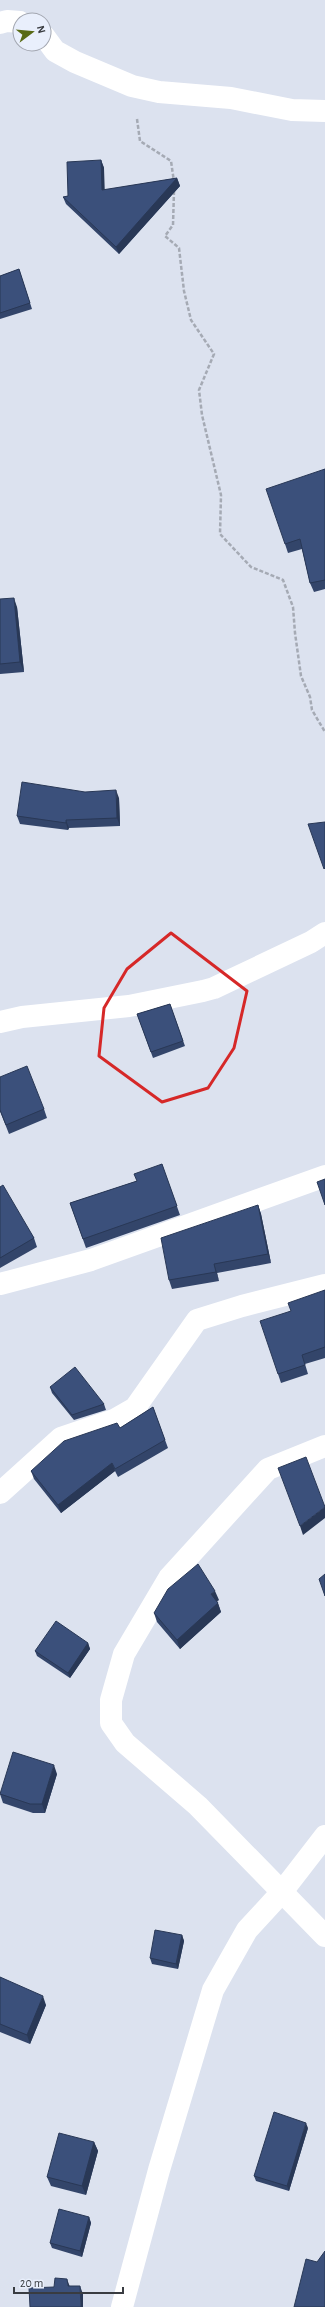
<svg xmlns="http://www.w3.org/2000/svg" width="325" height="2307" font-family="'Alegreya Sans',sans-serif">
<style>
.lines{fill:none;stroke-linecap:round;stroke-linejoin:round}
.path{stroke:#a5aab4;stroke-width:2.5;stroke-dasharray:4 2;stroke-linecap:butt}
.service{stroke:#fff;stroke-width:22}
.minor{stroke:#fff;stroke-width:22}
.wall{fill:#33456a}
.shaded-wall{fill:#293856}
.building{fill:#3b507b;stroke:#293856}
.marked{fill:none;stroke:#d62828;stroke-width:3;stroke-linejoin:round}
</style>
<rect width="100%" height="100%" fill="#dce2ef"/>
<g class="lines">
<!-- path -->
<path class="path" d="M 137,119 L 140,141 L 171,161 L 174,182
M 174,191 L 173,225 L 165,236 L 179,248 L 184,291 L 191,320 L 214,354 L 199,390 L 202,415 L 221,495 L 220,534 L 251,567 L 283,580 L 293,607 L 295,633 L 301,676 L 310,697 L 312,710 L 325,732"/>
<!-- service -->
<path class="service" d="M 281,1893 L 325,1836"/>
<!-- minor -->
<path class="minor" d="M 0,23 L 7,21 L 20,22
M 44,36 L 55,51 L 75,62 L 132,86 L 159,92 L 231,98 L 292,110 L 325,111
M 0,1022 L 22,1017 L 129,1006 L 203,991 L 214,988 L 311,942 L 325,933
M 0,1284 L 91,1260 L 325,1176
M 325,1446 L 268,1469 L 169,1578 L 124,1654 L 111,1700 L 111,1723 L 125,1743 L 198,1806 L 325,1936
M 0,1493 L 61,1438 L 114,1420 L 135,1408 L 197,1320 L 242,1306 L 325,1285
M 122,2307 L 159,2170 L 213,1990 L 247,1930 L 281,1893"/>
</g>
<!-- wall -->
<path class="wall" d="M 101,160 L 104,168 L 104,190 L 177,178 L 180,186 L 119,254 L 66,204 L 63,197 L 68,196 Z
M 19,269 L 32,309 L 0,319 L 0,276 Z
M 325,469 L 325,589 L 314,592 L 310,583 L 302,549 L 288,553 L 285,544 Z
M 0,599 L 17,607 L 24,672 L 0,674 Z
M 119,798 L 120,826 L 69,828 L 68,830 L 20,824 L 17,816 Z
M 170,1004 L 185,1046 L 153,1058 L 137,1014 Z
M 0,1077 L 44,1109 L 47,1118 L 9,1134 L 0,1111 Z
M 162,1164 L 180,1215 L 86,1248 L 70,1203 L 137,1181 Z
M 0,1187 L 34,1238 L 37,1247 L 0,1268 Z
M 258,1205 L 261,1214 L 271,1263 L 217,1273 L 219,1281 L 172,1289 L 169,1280 Z
M 325,1290 L 325,1358 L 305,1364 L 308,1374 L 281,1383 L 278,1374 L 291,1311 Z
M 50,1387 L 104,1404 L 106,1410 L 74,1420 L 52,1393 Z
M 153,1407 L 168,1448 L 118,1477 L 115,1471 L 61,1513 L 34,1479 L 31,1471 L 120,1428 Z
M 219,1600 L 217,1601 L 221,1612 L 180,1649 L 157,1622 L 154,1613 Z
M 88,1643 L 90,1649 L 70,1678 L 37,1656 L 35,1651 Z
M 57,1774 L 45,1813 L 33,1813 L 3,1803 L 0,1794 Z
M 182,1935 L 184,1941 L 178,1969 L 152,1964 L 150,1958 Z
M 0,1977 L 46,2005 L 30,2044 L 0,2032 Z
M 308,2128 L 289,2191 L 256,2181 L 254,2176 Z
M 94,2142 L 98,2151 L 86,2195 L 51,2186 L 47,2177 Z
M 89,2217 L 91,2223 L 82,2257 L 52,2248 L 50,2243 Z"/>
<!-- shaded-wall -->
<path class="shaded-wall" d="M 101,160 L 104,168 L 105,198 L 102,190 Z
M 177,178 L 180,186 L 119,254 L 116,247 Z
M 14,598 L 17,607 L 24,672 L 20,662 Z
M 116,790 L 119,798 L 120,826 L 117,818 Z
M 66,820 L 69,828 L 68,830 L 66,823 Z
M 258,1205 L 261,1214 L 271,1263 L 268,1254 Z
M 214,1264 L 217,1273 L 219,1281 L 216,1272 Z
M 112,1463 L 115,1471 L 61,1513 L 58,1505 Z
M 325,1507 L 325,1518 L 303,1535 L 300,1526 Z
M 215,1591 L 219,1600 L 214,1603 L 211,1594 Z
M 218,1603 L 221,1612 L 180,1649 L 177,1640 Z
M 88,1643 L 90,1649 L 70,1678 L 68,1673 Z
M 54,1765 L 57,1774 L 45,1813 L 42,1804 Z
M 182,1935 L 184,1941 L 178,1969 L 176,1964 Z
M 43,1996 L 46,2005 L 30,2044 L 27,2035 Z
M 306,2123 L 308,2128 L 289,2191 L 287,2186 Z
M 94,2142 L 98,2151 L 86,2195 L 82,2186 Z
M 89,2217 L 91,2223 L 82,2257 L 80,2251 Z
M 67,2279 L 70,2287 L 68,2286 Z
M 80,2286 L 83,2294 L 83,2307 L 81,2307 Z"/>
<!-- building -->
<path class="building" d="M 101,160 L 102,190 L 177,178 L 116,247 L 63,197 L 68,196 L 67,162 Z
M 19,269 L 30,303 L 0,313 L 0,276 Z
M 325,469 L 325,580 L 310,583 L 300,539 L 285,544 L 266,489 Z
M 14,598 L 20,662 L 0,664 L 0,599 Z
M 22,782 L 85,792 L 116,790 L 117,818 L 66,820 L 66,823 L 17,816 Z
M 325,822 L 325,868 L 324,869 L 308,824 Z
M 170,1004 L 183,1041 L 151,1052 L 137,1014 Z
M 27,1066 L 44,1109 L 6,1125 L 0,1110 L 0,1077 Z
M 162,1164 L 177,1206 L 83,1239 L 70,1203 L 137,1181 L 134,1174 Z
M 325,1179 L 325,1205 L 317,1182 Z
M 3,1185 L 34,1238 L 0,1258 L 0,1187 Z
M 258,1205 L 268,1254 L 214,1264 L 216,1272 L 169,1280 L 161,1238 Z
M 325,1290 L 325,1347 L 302,1355 L 305,1365 L 278,1374 L 260,1321 L 291,1311 L 288,1303 Z
M 75,1367 L 104,1404 L 72,1415 L 50,1387 Z
M 153,1407 L 165,1440 L 115,1469 L 112,1463 L 58,1505 L 31,1471 L 64,1441 L 117,1423 L 120,1428 Z
M 306,1457 L 325,1507 L 300,1526 L 278,1468 Z
M 198,1564 L 215,1591 L 211,1594 L 218,1603 L 177,1640 L 154,1613 L 168,1589 Z
M 325,1574 L 325,1596 L 319,1579 Z
M 56,1621 L 88,1643 L 68,1673 L 35,1651 Z
M 13,1752 L 54,1765 L 42,1804 L 30,1804 L 0,1794 Z
M 155,1930 L 182,1935 L 176,1964 L 150,1958 Z
M 0,1977 L 43,1996 L 27,2035 L 0,2024 Z
M 274,2112 L 306,2123 L 287,2186 L 254,2176 Z
M 59,2133 L 94,2142 L 82,2186 L 47,2177 Z
M 59,2209 L 89,2217 L 80,2251 L 50,2243 Z
M 325,2251 L 325,2307 L 294,2307 L 306,2259 L 317,2262 Z
M 55,2278 L 67,2279 L 68,2286 L 80,2286 L 81,2307 L 30,2307 L 29,2288 L 54,2287 Z"/>
<!-- marked area -->
<path class="marked" d="M 171,933 L 247,991 L 234,1048 L 208,1088 L 162,1102 L 99,1056 L 104,1008 L 127,969 Z"/>
<!-- north arrow -->
<g transform="translate(32 32) rotate(74)"><circle r="19" fill="#e9effc" stroke="#a3a7b1"/>
<path d="M0-3L7 15L0 10L-7 15Z" fill="#586a15"/>
<text y="-6" font-size="11" font-weight="bold" text-anchor="middle" fill="#393c41">N</text>
</g>
<!-- scale -->
<path d="M14 2287v6h109v-6" fill="none" stroke="#393c41" stroke-width="2"/>
<text x="20" y="2287" font-size="12" fill="#393c41" stroke="#e9effc" stroke-width="3" paint-order="stroke">20 m</text>
</svg>
